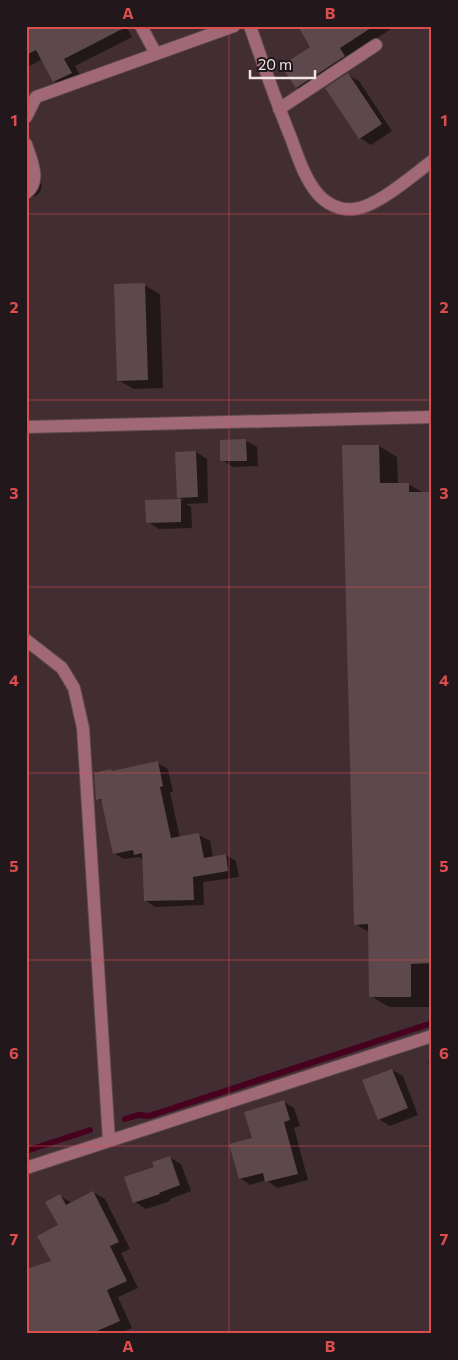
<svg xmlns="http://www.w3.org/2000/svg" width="458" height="1360" font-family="Commissioner,sans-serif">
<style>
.shadow{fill:#0007}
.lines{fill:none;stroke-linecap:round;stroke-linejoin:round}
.stream{stroke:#47001d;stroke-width:6}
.building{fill:#5d484d}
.minor-casing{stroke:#5d4a4f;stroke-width:14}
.minor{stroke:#a16876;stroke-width:12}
.grid{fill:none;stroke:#db4d4e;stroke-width:1;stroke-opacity:0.55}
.neatline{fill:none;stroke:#db4d4e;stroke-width:2}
.grid-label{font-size:16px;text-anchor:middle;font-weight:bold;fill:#db4d4e}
</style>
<rect width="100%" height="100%" fill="#412d32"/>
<!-- shadow -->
<path class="shadow" d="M 26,26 L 126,26 L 132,37 L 75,66 L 83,80 L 66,88 L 54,81 L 43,59 L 26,68 Z
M 300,26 L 393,26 L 394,27 L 351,55 L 308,94 L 296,87 L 311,48 Z
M 348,75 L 359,81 L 392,131 L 371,145 L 360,138 L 327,89 Z
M 26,147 L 34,156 L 42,186 L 40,192 L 36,196 L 26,198 L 26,181 L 29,182 L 26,172 Z
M 144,285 L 160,294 L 163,388 L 134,389 L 118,380 Z
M 246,441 L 257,447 L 258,466 L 233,467 L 222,460 Z
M 379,446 L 397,457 L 398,484 L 408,484 L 424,493 L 432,493 L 432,1007 L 389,1007 L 371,996 L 369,932 L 355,924 Z
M 196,452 L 207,459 L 208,503 L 186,504 L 191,507 L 192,528 L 159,529 L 148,522 L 147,501 L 184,500 L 178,497 Z
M 158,763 L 168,769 L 173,792 L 170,792 L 180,838 L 199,835 L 210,841 L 213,857 L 226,855 L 236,861 L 239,877 L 203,882 L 204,905 L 155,907 L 145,900 L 143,859 L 139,857 L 124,859 L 114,853 L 103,802 L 97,799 L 111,770 L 114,772 Z
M 432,1060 L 432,1071 L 428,1062 Z
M 392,1070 L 403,1076 L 418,1115 L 390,1126 L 379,1119 Z
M 284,1102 L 294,1108 L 300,1126 L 294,1128 L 308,1180 L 277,1188 L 266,1180 L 250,1185 L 240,1178 L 253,1139 Z
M 169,1157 L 181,1164 L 191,1191 L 170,1199 L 170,1201 L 146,1209 L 135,1202 L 156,1167 Z
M 93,1192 L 105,1199 L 130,1249 L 121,1253 L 138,1288 L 118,1297 L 132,1328 L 118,1334 L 26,1334 L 53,1262 L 59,1226 L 60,1196 L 72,1203 Z"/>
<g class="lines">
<!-- stream -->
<path class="stream" d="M 125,1119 L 138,1115 L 149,1116 L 432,1023
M 26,1151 L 90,1130"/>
</g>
<!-- building -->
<path class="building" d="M 26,26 L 128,26 L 64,59 L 72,73 L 53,82 L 36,50 L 26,55 Z
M 298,26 L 374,26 L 340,48 L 345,56 L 296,88 L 281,66 L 310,47 Z
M 348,73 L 382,124 L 359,139 L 325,88 Z
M 145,283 L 148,380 L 117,381 L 114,284 Z
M 246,439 L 247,461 L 220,461 L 220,440 Z
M 342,445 L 379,445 L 380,483 L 409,483 L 409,492 L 432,492 L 432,963 L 411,964 L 411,997 L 369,997 L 368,924 L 354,925 Z
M 196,451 L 198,497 L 177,498 L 175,452 Z
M 181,499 L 181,522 L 146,523 L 145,500 Z
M 158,761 L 163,786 L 160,787 L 171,838 L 199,833 L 204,858 L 226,854 L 228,871 L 193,877 L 194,900 L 144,901 L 142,853 L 134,855 L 133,850 L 113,854 L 101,799 L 96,800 L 94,773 L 111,769 L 112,771 Z
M 392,1069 L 408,1108 L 378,1120 L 362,1080 Z
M 284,1100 L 290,1120 L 284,1122 L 298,1174 L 265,1182 L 263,1173 L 239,1179 L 229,1144 L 252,1138 L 244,1112 Z
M 170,1156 L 180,1185 L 159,1193 L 160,1194 L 133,1203 L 124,1177 L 154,1167 L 152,1162 Z
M 93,1191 L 119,1242 L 110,1246 L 127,1281 L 107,1290 L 120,1321 L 90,1334 L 26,1334 L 26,1269 L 51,1261 L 37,1236 L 58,1225 L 45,1202 L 60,1194 L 66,1205 Z"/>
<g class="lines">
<!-- minor casing -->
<g class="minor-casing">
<path id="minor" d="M 141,26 L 156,54
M 250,26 C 263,64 276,101 291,138 C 298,157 304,177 317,193 C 326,204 341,211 354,209 C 377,207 413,175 432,161
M 279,109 L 376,45
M 26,117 L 36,97 L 234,26
M 26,144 C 31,160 42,181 26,193
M 26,427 L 432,417
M 26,640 L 62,668 L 74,688 L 83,728 L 109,1141
M 26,1168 L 432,1036"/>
</g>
<!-- minor -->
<use href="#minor" class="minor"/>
</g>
<!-- grid -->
<path class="grid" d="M 229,26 L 229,1334M 26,214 L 432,214M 26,400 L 432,400M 26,587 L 432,587M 26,773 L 432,773M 26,960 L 432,960M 26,1146 L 432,1146"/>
<!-- border -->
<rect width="458" height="1360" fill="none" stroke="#22181b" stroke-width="55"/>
<!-- scale -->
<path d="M250 70v8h65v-8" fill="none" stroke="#f0e2e5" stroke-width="2.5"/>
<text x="258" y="70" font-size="15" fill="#f0e2e5" stroke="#22181b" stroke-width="4" paint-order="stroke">20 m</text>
<rect x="28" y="28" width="402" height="1304" class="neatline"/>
<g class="grid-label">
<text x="128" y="19">A</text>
<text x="330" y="19">B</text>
<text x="14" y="126">1</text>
<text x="444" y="126">1</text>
<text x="14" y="313">2</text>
<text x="444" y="313">2</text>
<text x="14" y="499">3</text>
<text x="444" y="499">3</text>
<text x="14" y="686">4</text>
<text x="444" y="686">4</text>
<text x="14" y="872">5</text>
<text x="444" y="872">5</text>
<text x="14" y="1059">6</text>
<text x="444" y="1059">6</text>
<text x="14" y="1245">7</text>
<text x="444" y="1245">7</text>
<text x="128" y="1352">A</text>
<text x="330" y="1352">B</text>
</g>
</svg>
